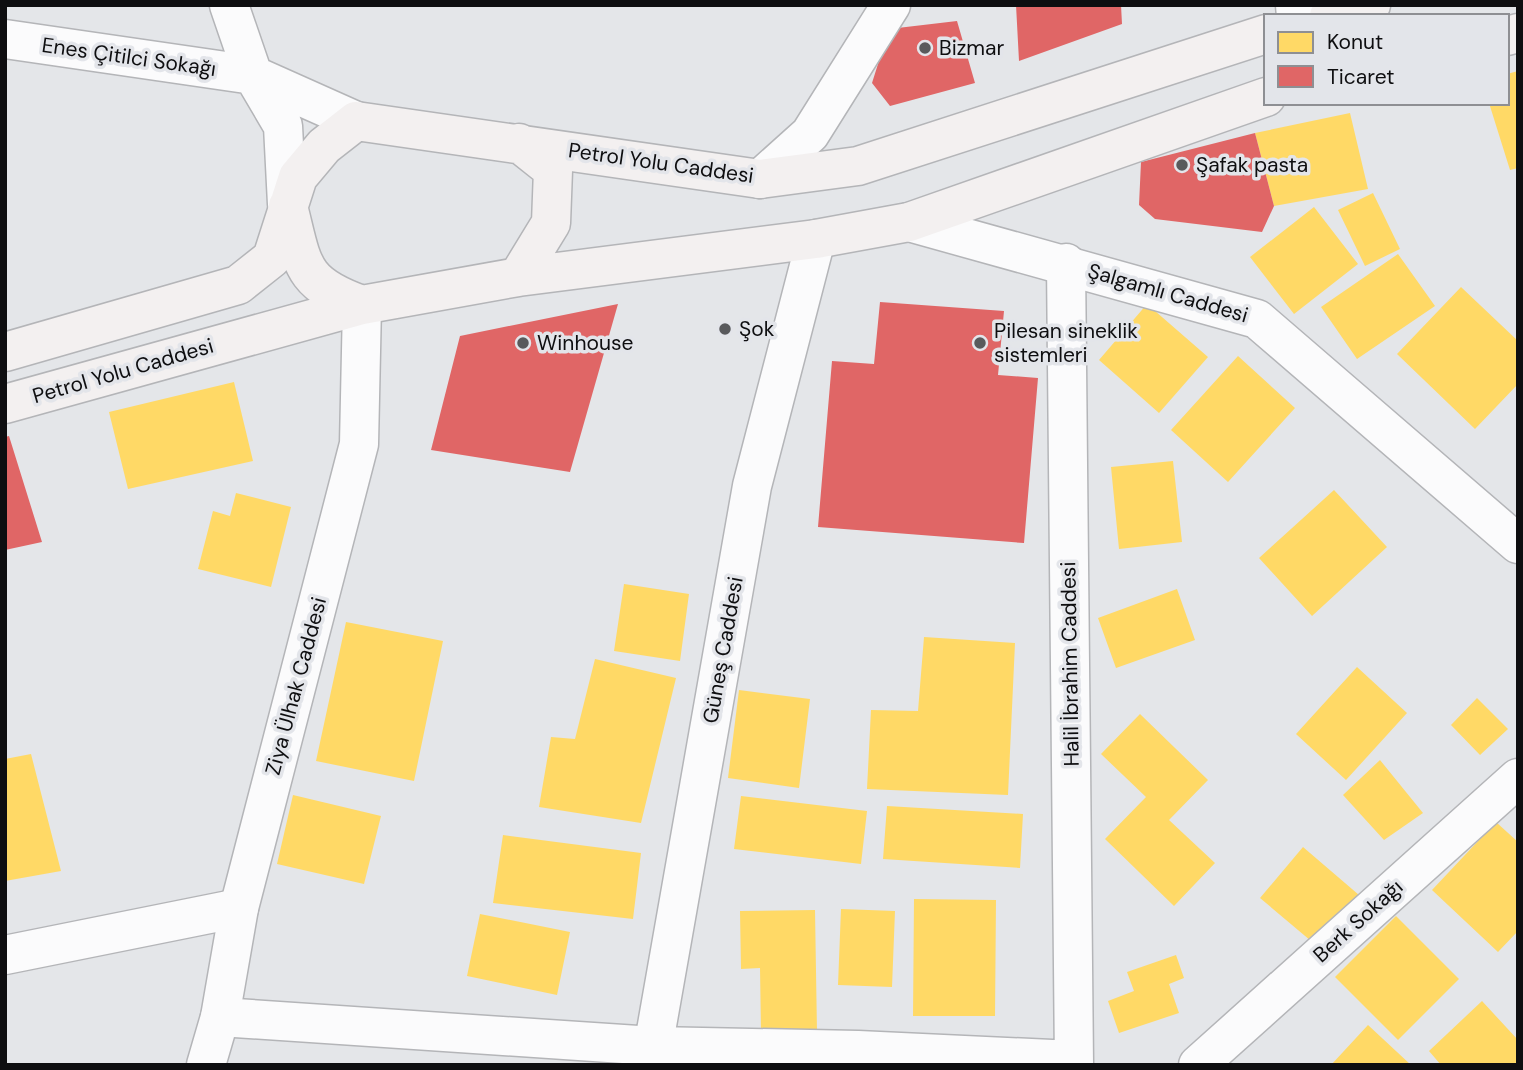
<svg xmlns="http://www.w3.org/2000/svg" width="1523" height="1070" font-family="'DM Sans',sans-serif">
<style>
.homes{fill:#ffd966}
.shops{fill:#e06666}
.lines{fill:none;stroke-linecap:round;stroke-linejoin:round}
.minor-casing{stroke:#b4b5b8;stroke-width:41}
.tertiary-casing{stroke:#b4b5b8;stroke-width:41}
.secondary-casing{stroke:#b4b5b8;stroke-width:41}
.minor{stroke:#fbfbfc;stroke-width:38}
.tertiary{stroke:#fbfbfc;stroke-width:38}
.secondary{stroke:#f3f0f0;stroke-width:38}
.poi-dot{fill:#595a5c;stroke:#e3e5ea;stroke-width:2.5}
.labels{text-anchor:middle;stroke-width:7;stroke-linejoin:round;paint-order:stroke}
.poi-label{font-size:21px;fill:#0e0e10;stroke:#e3e5ea;text-anchor:start}
.street-label{font-size:21px;fill:#0e0e10;stroke:#e3e5ea}
</style>
<rect width="100%" height="100%" fill="#e4e6e9"/>
<!-- homes -->
<path class="homes" d="M 1518,71 L 1518,168 L 1510,170 L 1489,103 L 1507,103 L 1507,74 Z
M 1350,113 L 1368,189 L 1274,206 L 1255,133 Z
M 1373,193 L 1400,249 L 1365,266 L 1338,210 Z
M 1314,207 L 1358,264 L 1294,314 L 1250,257 Z
M 1398,254 L 1435,306 L 1357,359 L 1321,307 Z
M 1461,287 L 1518,341 L 1518,384 L 1475,429 L 1397,354 Z
M 1147,304 L 1208,357 L 1159,413 L 1099,360 Z
M 1238,356 L 1295,408 L 1228,482 L 1171,430 Z
M 234,382 L 253,461 L 128,489 L 109,412 Z
M 1173,461 L 1182,542 L 1119,549 L 1111,467 Z
M 1334,490 L 1387,547 L 1312,616 L 1259,558 Z
M 236,493 L 291,507 L 271,587 L 198,569 L 213,511 L 230,516 Z
M 624,584 L 689,594 L 680,661 L 614,651 Z
M 1177,589 L 1195,640 L 1116,668 L 1098,618 Z
M 346,622 L 443,641 L 414,781 L 316,761 Z
M 924,637 L 1015,643 L 1008,795 L 867,789 L 871,710 L 918,711 Z
M 595,659 L 676,678 L 641,823 L 539,807 L 551,737 L 575,739 Z
M 1357,667 L 1407,713 L 1346,780 L 1296,734 Z
M 739,690 L 810,699 L 799,788 L 728,778 Z
M 1477,698 L 1508,729 L 1480,755 L 1451,725 Z
M 1140,714 L 1208,780 L 1169,820 L 1215,863 L 1174,906 L 1105,839 L 1146,797 L 1101,754 Z
M 31,754 L 61,871 L 5,881 L 5,759 Z
M 1380,760 L 1423,813 L 1384,840 L 1343,795 Z
M 293,795 L 381,816 L 364,884 L 277,864 Z
M 741,796 L 867,811 L 861,864 L 734,849 Z
M 887,806 L 1023,814 L 1020,868 L 883,859 Z
M 1496,822 L 1518,842 L 1518,931 L 1498,952 L 1432,890 Z
M 503,835 L 641,853 L 633,919 L 493,903 Z
M 1303,847 L 1359,895 L 1317,946 L 1260,898 Z
M 914,899 L 996,900 L 995,1016 L 913,1016 Z
M 841,909 L 895,911 L 892,987 L 838,985 Z
M 815,910 L 817,1032 L 761,1033 L 760,968 L 741,969 L 740,911 Z
M 480,914 L 570,932 L 557,995 L 467,976 Z
M 1396,916 L 1459,979 L 1398,1040 L 1335,977 Z
M 1176,955 L 1184,978 L 1169,984 L 1179,1013 L 1119,1033 L 1108,1001 L 1134,991 L 1127,972 Z
M 1482,1001 L 1518,1040 L 1518,1062 L 1515,1065 L 1441,1065 L 1429,1051 Z
M 1368,1025 L 1411,1065 L 1331,1065 Z"/>
<!-- shops -->
<path class="shops" d="M 1016,5 L 1121,5 L 1122,24 L 1019,61 Z
M 957,21 L 975,83 L 890,106 L 872,83 L 889,29 Z
M 1255,133 L 1274,206 L 1262,232 L 1155,219 L 1139,205 L 1141,162 Z
M 880,302 L 1004,311 L 998,375 L 1038,378 L 1024,543 L 818,527 L 832,361 L 874,364 Z
M 618,304 L 570,472 L 431,450 L 460,336 Z
M 9,436 L 42,542 L 5,550 L 5,437 Z"/>
<g class="lines">
<!-- minor casing -->
<g class="minor-casing">
<path id="minor" d="M 229,5 L 253,75 L 356,121
M 1295,5 L 1296,16
M 5,39 L 253,75 L 283,126 L 287,204
M 760,179 L 810,134 L 891,5
M 1066,263 L 1074,1065
M 5,955 L 239,908
M 220,1017 L 653,1046 L 858,1050 L 1073,1060
M 650,1065 L 752,486 L 816,239
M 1198,1065 L 1518,778"/>
</g>
<!-- tertiary casing -->
<g class="tertiary-casing">
<path id="tertiary" d="M 909,222 L 1257,319 L 1518,544
M 206,1065 L 220,1017 L 239,908 L 359,444 L 362,305"/>
</g>
<!-- secondary casing -->
<g class="secondary-casing">
<path id="secondary" d="M 1329,16 L 1371,5
M 1507,36 L 1518,33
M 288,206 C 303,265 300,283 362,305
M 518,277 L 551,223 L 553,170 L 519,143
M 5,352 L 238,285 L 272,258 L 298,177 L 324,146 L 356,121 L 760,179 L 858,166 L 1266,34
M 5,404 L 362,305 L 518,277 L 816,239 L 909,222 L 1266,97"/>
</g>
<!-- minor -->
<use href="#minor" class="minor"/>
<!-- tertiary -->
<use href="#tertiary" class="tertiary"/>
<!-- secondary -->
<use href="#secondary" class="secondary"/>
</g>
<!-- markers -->
<g class="poi-dot">
<circle cx="925" cy="48" r="7"/>
<circle cx="1182" cy="165" r="7"/>
<circle cx="725" cy="329" r="7"/>
<circle cx="523" cy="343" r="7"/>
<circle cx="980" cy="343" r="7"/>
</g>
<g class="labels">
<!-- poi labels -->
<g class="poi-label">
<text x="939" y="55">Bizmar</text>
<text x="1196" y="172">Şafak pasta</text>
<text x="739" y="336">Şok</text>
<text x="994" y="338">Pilesan sineklik<tspan x="994" dy="24">sistemleri</tspan></text>
<text x="537" y="350">Winhouse</text>
</g>
<!-- street labels -->
<g class="street-label">
<text transform="translate(129 57) rotate(8)" y="7">Enes Çitilci Sokağı</text>
<text transform="translate(661 163) rotate(8)" y="7">Petrol Yolu Caddesi</text>
<text transform="translate(1168 293) rotate(16)" y="7">Şalgamlı Caddesi</text>
<text transform="translate(123 371) rotate(-16)" y="7">Petrol Yolu Caddesi</text>
<text transform="translate(723 650) rotate(-80)" y="7">Güneş Caddesi</text>
<text transform="translate(1070 664) rotate(-91)" y="7">Halil İbrahim Caddesi</text>
<text transform="translate(296 686) rotate(-75)" y="7">Ziya Ülhak Caddesi</text>
<text transform="translate(1358 921) rotate(-42)" y="7">Berk Sokağı</text>
</g>
</g>
<!-- border -->
<rect width="1523" height="1070" fill="none" stroke="#0e0e10" stroke-width="14"/>
<!-- legend -->
<rect x="1264" y="14" width="245" height="91" fill="#e3e5ea" stroke="#8e8f93" stroke-width="2"/>
<rect x="1278" y="32" width="35" height="21" fill="#ffd966" stroke="#8e8f93" stroke-width="2"/>
<text x="1327" y="49" font-size="21" fill="#0e0e10">Konut</text>
<rect x="1278" y="66" width="35" height="21" fill="#e06666" stroke="#8e8f93" stroke-width="2"/>
<text x="1327" y="84" font-size="21" fill="#0e0e10">Ticaret</text>
</svg>
